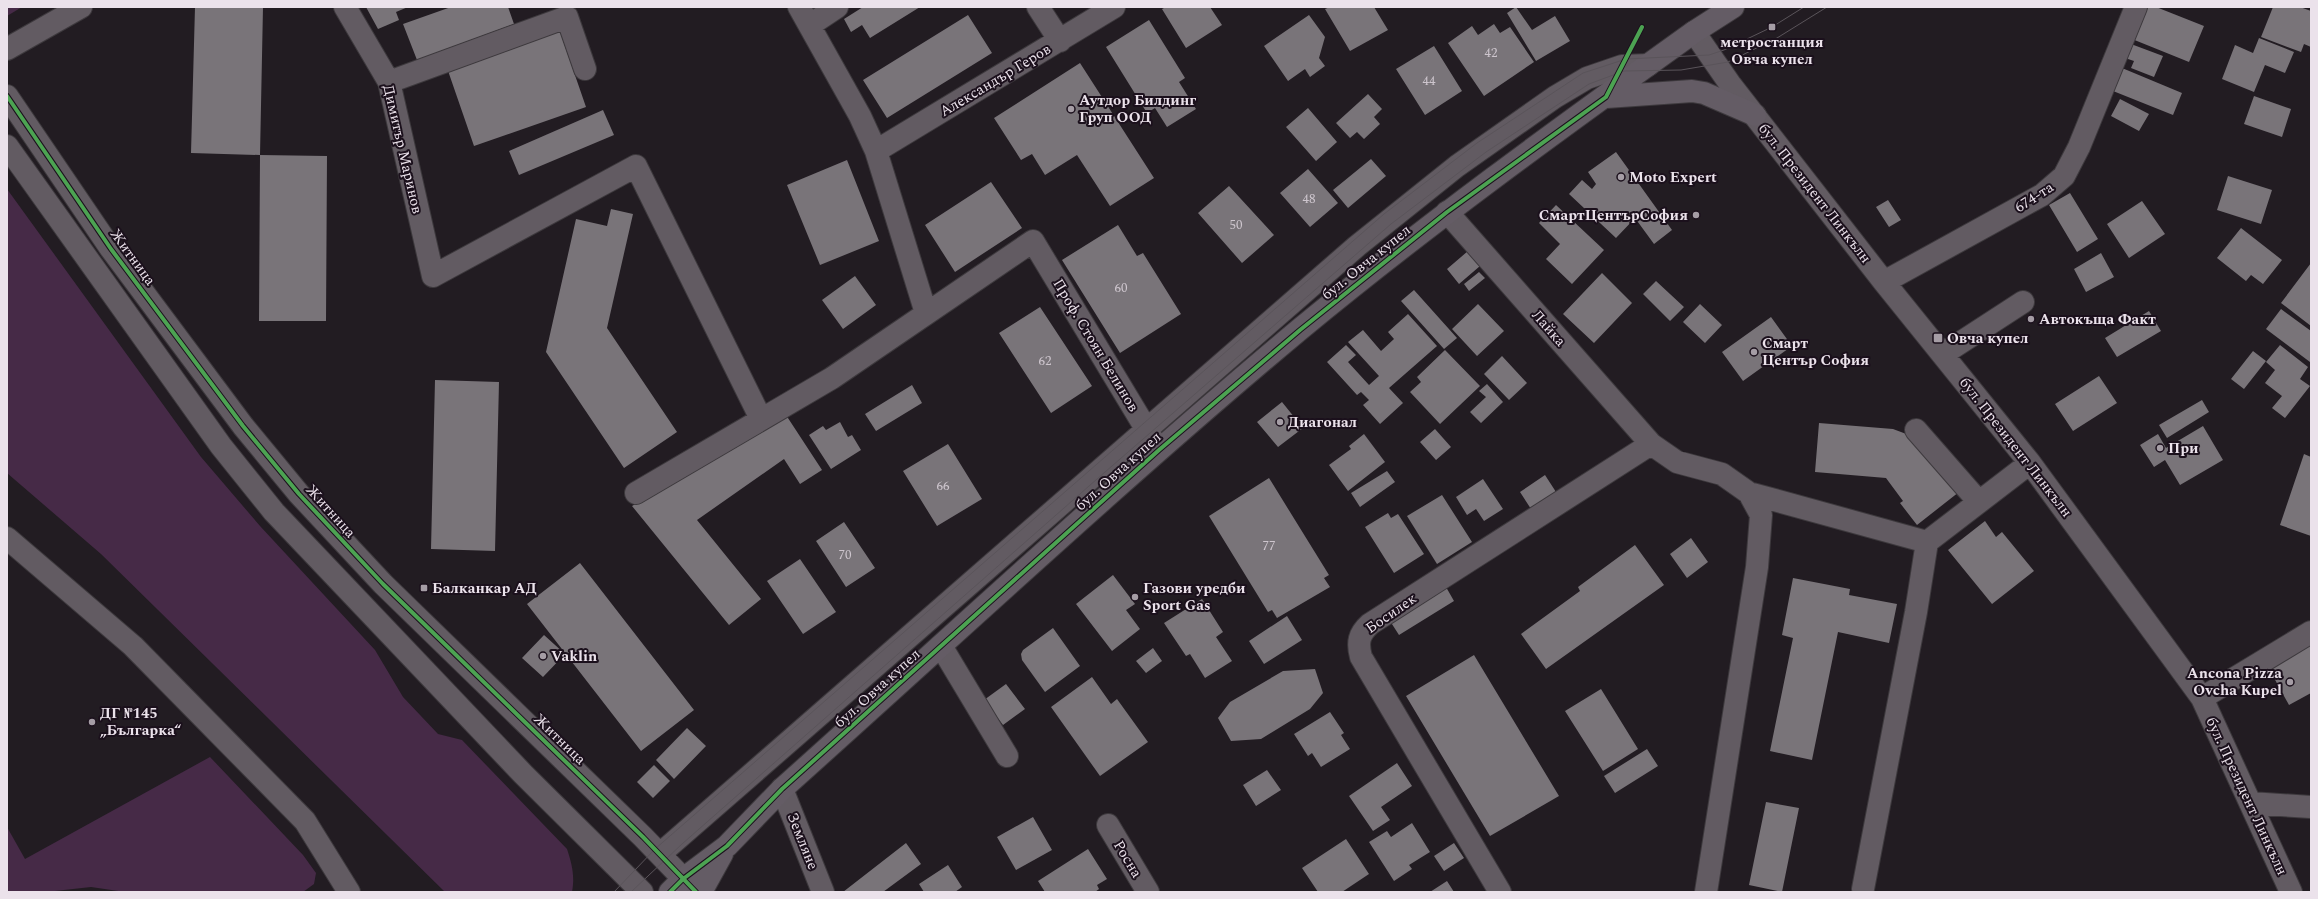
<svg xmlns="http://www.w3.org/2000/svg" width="2318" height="899" font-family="Spectral,serif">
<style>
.green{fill:#462a47}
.building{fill:#797479}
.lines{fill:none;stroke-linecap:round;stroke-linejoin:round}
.minor-casing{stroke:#3d393d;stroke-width:24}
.major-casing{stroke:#3d393d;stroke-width:24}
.minor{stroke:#625b62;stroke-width:22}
.major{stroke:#645c65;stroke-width:22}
.tram{stroke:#5a545a;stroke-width:1}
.cycleway-casing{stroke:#1b101c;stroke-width:6}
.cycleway{stroke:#4ca352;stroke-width:4}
.poi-dot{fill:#a59da5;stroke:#1b101c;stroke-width:1.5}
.labels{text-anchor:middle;stroke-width:4;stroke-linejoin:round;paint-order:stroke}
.number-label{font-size:13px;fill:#cec6ce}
.poi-label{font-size:15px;font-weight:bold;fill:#ebe2eb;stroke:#1b101c;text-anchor:start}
.street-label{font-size:15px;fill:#ebe2eb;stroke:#1b101c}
</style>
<rect width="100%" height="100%" fill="#221c22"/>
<!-- green -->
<path class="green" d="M 7,7 L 22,7 L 7,16 Z
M 7,189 L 201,457 L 260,526 L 375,650 L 403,697 L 438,734 L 462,740 L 567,849 C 572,864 575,876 572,892 L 445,892 L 101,554 L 7,473 Z
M 210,757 L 303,855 L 316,873 L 314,884 L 303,892 L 125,892 L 91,887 L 46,892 L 7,892 L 7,827 L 25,859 Z"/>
<!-- building -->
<path class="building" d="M 195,7 L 263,7 L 260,155 L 191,153 Z
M 366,7 L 408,7 L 396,12 L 399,20 L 378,29 Z
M 451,7 L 508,7 L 514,24 L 417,60 L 403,24 Z
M 863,7 L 920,7 L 870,38 L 862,25 L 851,32 L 844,19 Z
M 1166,7 L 1210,7 L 1222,25 L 1186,48 L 1162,9 Z
M 1330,7 L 1374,7 L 1388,30 L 1350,51 L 1325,9 Z
M 1516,7 L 1532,30 L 1555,16 L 1570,41 L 1536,61 L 1507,13 Z
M 2145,7 L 2156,7 L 2204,26 L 2189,62 L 2132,39 Z
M 2273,7 L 2300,7 L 2311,11 L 2311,47 L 2304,44 L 2301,52 L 2261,37 Z
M 968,15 L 992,53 L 887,118 L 863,80 Z
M 1309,15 L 1325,37 L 1319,58 L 1325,66 L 1310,77 L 1305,69 L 1288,81 L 1264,46 Z
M 1149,20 L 1185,78 L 1179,82 L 1196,109 L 1167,127 L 1155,108 L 1147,113 L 1106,47 Z
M 1494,24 L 1500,33 L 1510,27 L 1534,62 L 1484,96 L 1448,43 L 1472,26 L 1478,35 Z
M 558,26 L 586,107 L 474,146 L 446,65 Z
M 2259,38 L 2294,52 L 2285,73 L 2265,65 L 2254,92 L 2222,79 L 2235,45 L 2253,53 Z
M 2131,44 L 2163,56 L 2154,77 L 2131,68 L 2134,61 L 2125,58 Z
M 1434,46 L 1462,91 L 1425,115 L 1396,69 Z
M 1080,63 L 1154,178 L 1110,206 L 1077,155 L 1045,175 L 1032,154 L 1021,160 L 994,118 Z
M 2122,68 L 2182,93 L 2173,115 L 2113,91 Z
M 1368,94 L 1382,109 L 1374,117 L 1380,124 L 1364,139 L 1357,132 L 1350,138 L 1336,123 Z
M 2254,96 L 2291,109 L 2282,137 L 2244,124 Z
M 2120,99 L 2149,114 L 2139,131 L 2111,116 Z
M 1308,108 L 1337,142 L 1316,161 L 1286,127 Z
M 603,110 L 614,135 L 519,175 L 509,151 Z
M 1616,152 L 1672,230 L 1654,244 L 1635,218 L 1616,238 L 1569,194 L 1582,180 L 1592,189 L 1596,184 L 1588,172 Z
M 260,155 L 327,156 L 326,321 L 259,321 Z
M 1371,159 L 1386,176 L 1348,208 L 1333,190 Z
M 847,160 L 879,241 L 820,265 L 787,185 Z
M 1308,169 L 1338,203 L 1310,227 L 1280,193 Z
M 2228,176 L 2272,190 L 2261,224 L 2217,210 Z
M 991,182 L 1022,228 L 955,272 L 925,225 Z
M 1229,186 L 1274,235 L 1242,263 L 1198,213 Z
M 2070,193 L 2098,239 L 2077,252 L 2049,205 Z
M 1888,200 L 1901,220 L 1889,227 L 1876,207 Z
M 2142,201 L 2165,234 L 2129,258 L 2107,224 Z
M 1556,205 L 1604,250 L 1572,284 L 1546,259 L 1560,244 L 1539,223 Z
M 611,209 L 633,214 L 607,328 L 677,432 L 624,468 L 546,352 L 576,219 L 607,226 Z
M 1118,225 L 1137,256 L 1143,253 L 1181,314 L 1120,353 L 1062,260 Z
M 2241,228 L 2282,260 L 2263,284 L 2251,275 L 2246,281 L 2217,258 Z
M 1468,251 L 1480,266 L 1459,284 L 1447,269 Z
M 2101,253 L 2114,277 L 2086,292 L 2074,269 Z
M 2311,263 L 2311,326 L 2281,303 Z
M 1479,272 L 1485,278 L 1469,291 L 1464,284 Z
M 1602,273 L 1632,303 L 1594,343 L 1563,314 Z
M 855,276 L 876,305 L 843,329 L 822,300 Z
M 1656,281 L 1684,307 L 1670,321 L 1643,294 Z
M 1414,290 L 1457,338 L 1444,349 L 1401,301 Z
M 1478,304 L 1504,331 L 1477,356 L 1452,329 Z
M 1700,304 L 1722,325 L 1705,343 L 1683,322 Z
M 1040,307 L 1092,386 L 1051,413 L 999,333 Z
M 2281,309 L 2311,331 L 2310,362 L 2266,329 Z
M 2149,311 L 2161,331 L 2117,357 L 2105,338 Z
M 1408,314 L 1437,346 L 1389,388 L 1403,403 L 1380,424 L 1363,405 L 1369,400 L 1361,392 L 1357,395 L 1327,362 L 1346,345 L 1356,355 L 1348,362 L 1369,385 L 1379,376 L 1348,342 L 1363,330 L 1381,351 L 1394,339 L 1388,332 Z
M 1771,317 L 1792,346 L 1743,381 L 1722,352 Z
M 2280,345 L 2308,367 L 2300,379 L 2310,386 L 2285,418 L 2272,408 L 2282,396 L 2265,383 L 2275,370 L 2266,362 Z
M 1445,350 L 1480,386 L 1440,424 L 1410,392 L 1421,382 L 1417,377 Z
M 2253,351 L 2266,361 L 2244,389 L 2231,379 Z
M 1502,356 L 1527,383 L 1509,400 L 1484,374 Z
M 2099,376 L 2117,403 L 2073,431 L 2055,404 Z
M 435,380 L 499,382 L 495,551 L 431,549 Z
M 1487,384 L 1503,402 L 1481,423 L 1470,412 L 1486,397 L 1479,391 Z
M 912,385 L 922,403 L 876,431 L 865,414 Z
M 2202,400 L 2209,412 L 2167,438 L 2159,425 Z
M 1282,402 L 1303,428 L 1278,447 L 1257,422 Z
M 786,415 L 822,470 L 800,484 L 784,459 L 697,520 L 761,599 L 729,625 L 632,506 Z
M 840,422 L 848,437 L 852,435 L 861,450 L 831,469 L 809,435 L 823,426 L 826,430 Z
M 1819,423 L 1893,429 L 1917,438 L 1959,492 L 1917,525 L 1900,503 L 1903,501 L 1886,478 L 1815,472 Z
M 2203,426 L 2223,460 L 2180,485 L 2165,460 L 2154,467 L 2140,445 L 2158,434 L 2166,448 Z
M 1435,429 L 1451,447 L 1436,460 L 1420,442 Z
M 1364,434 L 1385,462 L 1348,491 L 1329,465 L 1351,449 L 1349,446 Z
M 948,444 L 982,499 L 937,526 L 903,471 Z
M 2304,454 L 2311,457 L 2311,536 L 2280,525 Z
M 1387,471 L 1395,482 L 1360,507 L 1351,493 Z
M 1545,475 L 1556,492 L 1531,509 L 1520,492 Z
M 1269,478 L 1329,575 L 1324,578 L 1330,587 L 1277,618 L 1272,610 L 1268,612 L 1209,516 Z
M 1483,479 L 1503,509 L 1484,521 L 1476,509 L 1467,515 L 1456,497 Z
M 1442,495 L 1472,542 L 1437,564 L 1407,516 Z
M 1388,513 L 1391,518 L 1398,514 L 1424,554 L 1394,573 L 1365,527 Z
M 1985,521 L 1996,537 L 2002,532 L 2034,571 L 1992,604 L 1948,550 Z
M 844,522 L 875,568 L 846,587 L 816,541 Z
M 1691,538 L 1708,562 L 1687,578 L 1670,554 Z
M 1635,545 L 1664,585 L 1546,669 L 1521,634 L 1580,591 L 1578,587 Z
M 800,559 L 836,612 L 803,634 L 767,581 Z
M 580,563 L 694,710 L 641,751 L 527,604 Z
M 1113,575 L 1135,604 L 1126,610 L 1140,629 L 1112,651 L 1076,604 Z
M 1793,578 L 1850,589 L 1849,595 L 1897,604 L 1889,643 L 1838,632 L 1812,760 L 1770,751 L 1793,638 L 1782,635 Z
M 1446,587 L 1454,601 L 1399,635 L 1390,621 Z
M 1202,599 L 1223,632 L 1216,637 L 1232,661 L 1205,678 L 1190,654 L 1186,656 L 1164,623 Z
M 1287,616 L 1302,640 L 1264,664 L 1249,641 Z
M 1053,628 L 1080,666 L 1045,692 L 1022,660 L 1021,654 L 1023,650 Z
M 544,635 L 565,654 L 543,677 L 522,658 Z
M 2311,644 L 2311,693 L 2289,705 L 2268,667 Z
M 1153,648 L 1162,661 L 1146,673 L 1136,661 Z
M 1474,655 L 1559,796 L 1490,836 L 1406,696 Z
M 1315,669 L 1323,693 L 1310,709 L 1261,739 L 1231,741 L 1218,718 L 1230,702 L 1283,671 Z
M 1092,677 L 1111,704 L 1117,699 L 1148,742 L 1100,776 L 1051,707 Z
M 1006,684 L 1025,709 L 1003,725 L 984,700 Z
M 1601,689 L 1638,749 L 1603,771 L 1565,711 Z
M 1330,712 L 1344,733 L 1341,735 L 1350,749 L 1321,767 L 1312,753 L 1308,756 L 1294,734 Z
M 687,728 L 706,746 L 674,779 L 656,760 Z
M 1647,749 L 1658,766 L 1615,793 L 1604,776 Z
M 1397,763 L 1412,786 L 1381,807 L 1390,820 L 1373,831 L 1349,796 Z
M 654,765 L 670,781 L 653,798 L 637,782 Z
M 1267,770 L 1281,790 L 1256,806 L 1243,785 Z
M 1766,802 L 1799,808 L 1782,892 L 1749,885 Z
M 1033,817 L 1052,850 L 1016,870 L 997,837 Z
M 1412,823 L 1430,852 L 1409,865 L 1412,869 L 1394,881 L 1369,842 L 1387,831 L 1391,837 Z
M 1346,839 L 1369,874 L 1342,892 L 1318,892 L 1302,868 Z
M 906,843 L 921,864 L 883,892 L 843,892 Z
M 1454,843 L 1464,858 L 1444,871 L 1434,856 Z
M 1088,849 L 1107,879 L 1097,885 L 1099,889 L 1095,892 L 1045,892 L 1038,881 Z
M 948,865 L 962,887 L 955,892 L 924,892 L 919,884 Z
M 1447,881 L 1454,892 L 1430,892 Z"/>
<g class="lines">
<!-- minor casing -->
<g class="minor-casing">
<path id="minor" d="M 345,7 L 389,82 L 433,276 L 636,166 L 761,419
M 799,7 L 860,116 L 876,151 L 926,313
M 1038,7 L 1060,41
M 810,25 L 837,7
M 1694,32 L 1730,84 L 1884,282 L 2030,463 L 2202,698 L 2291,892
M 7,49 L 81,7
M 389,82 L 567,17 L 585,69
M 7,96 L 111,249 L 243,426 L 299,494 L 383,584 L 643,837 L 696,892
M 7,146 L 221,446 L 274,512 L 523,774 L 642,892
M 876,151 L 1114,7
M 1447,212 L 1651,444 L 1677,462 L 1722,474 L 1749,493 L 1761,515 L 1757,567 L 1706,892
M 1884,282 L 2042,195 L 2064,176 L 2079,147 L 2136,7
M 1943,354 L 2023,302
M 1916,430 L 1979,502
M 636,493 L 832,378 L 1033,241 L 1154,442
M 1749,493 L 1927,542
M 7,538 L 133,646 L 305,821 L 349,892
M 941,646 L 1007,756
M 2202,698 L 2311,632
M 782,789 L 823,892
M 2250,803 L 2311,807
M 1108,825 L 1148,892
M 660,854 L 1357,246 L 1457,166 L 1555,97 L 1587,78 L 1622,66 L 1648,65
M 1863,889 L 1916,612 L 1927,542 L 2030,463
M 1500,892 L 1361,657 C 1357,642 1359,634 1370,624 L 1651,444"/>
</g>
<!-- major casing -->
<g class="major-casing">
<path id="major" d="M 1606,97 L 1692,91 L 1704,93 L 1755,115
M 670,892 L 683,879 L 727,846 L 782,789 C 954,635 1122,478 1299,330 C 1426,225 1560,128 1694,32 L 1733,7
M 701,892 L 722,854"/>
</g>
<!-- minor -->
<use href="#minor" class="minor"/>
<!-- major -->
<use href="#major" class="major"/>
<!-- tram -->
<path class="tram" d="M 614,892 L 655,849 L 1384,214 L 1477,143 L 1583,73 L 1626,59 L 1709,55 L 1724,50 L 1772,27 L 1804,7
M 631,892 L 682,844 L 1097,479 L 1391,224 L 1486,152 L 1589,84 L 1624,71 L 1681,70 L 1728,62 L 1777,38 L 1827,7"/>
<!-- cycleway casing -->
<g class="cycleway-casing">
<path id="cycleway" d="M 7,96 L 111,249 L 243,426 L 299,494 L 383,584 L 643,837 L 696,892
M 670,892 L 683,879 L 727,846 L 782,789 L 1159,450 L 1300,330 L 1447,212 L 1606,97 L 1642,27"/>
</g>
<!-- cycleway -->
<use href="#cycleway" class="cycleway"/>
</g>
<!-- markers -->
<g class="poi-dot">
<rect x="1768" y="23" width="8" height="8" rx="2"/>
<circle cx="1071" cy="109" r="4"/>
<circle cx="1621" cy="177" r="4"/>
<circle cx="1696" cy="215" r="4"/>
<circle cx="2031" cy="319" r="4"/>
<rect x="1933" y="333" width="10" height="10" rx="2"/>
<circle cx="1754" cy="352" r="4"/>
<circle cx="1280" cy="422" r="4"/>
<circle cx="2160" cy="448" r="4"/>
<rect x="420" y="584" width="8" height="8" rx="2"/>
<circle cx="1135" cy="597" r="4"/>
<circle cx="543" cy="656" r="4"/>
<circle cx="2290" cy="682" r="4"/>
<circle cx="92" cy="722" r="4"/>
</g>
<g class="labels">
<!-- number labels -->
<g class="number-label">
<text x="1491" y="57">42</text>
<text x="1429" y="85">44</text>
<text x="1309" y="203">48</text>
<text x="1236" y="229">50</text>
<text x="1121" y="292">60</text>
<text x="1045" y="365">62</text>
<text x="943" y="490">66</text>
<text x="1269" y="550">77</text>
<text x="845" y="559">70</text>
</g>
<!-- poi labels -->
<g class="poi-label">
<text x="1772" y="47" text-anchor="middle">метростанция<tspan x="1772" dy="17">Овча купел</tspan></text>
<text x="1079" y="105">Аутдор Билдинг<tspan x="1079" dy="17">Груп ООД</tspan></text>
<text x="1629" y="182">Moto Expert</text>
<text x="1688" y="220" text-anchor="end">СмартЦентърСофия</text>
<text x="2039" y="324">Автокъща Факт</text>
<text x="1947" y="343">Овча купел</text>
<text x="1762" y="348">Смарт<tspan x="1762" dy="17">Център София</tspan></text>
<text x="1288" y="427">Диагонал</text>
<text x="2168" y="453">При</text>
<text x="432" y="593">Балканкар АД</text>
<text x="1143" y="593">Газови уредби<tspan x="1143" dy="17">Sport Gas</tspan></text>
<text x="551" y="661">Vaklin</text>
<text x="2282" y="678" text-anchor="end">Ancona Pizza<tspan x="2282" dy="17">Ovcha Kupel</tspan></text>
<text x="100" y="718">ДГ №145<tspan x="100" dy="17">„Българка“</tspan></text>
</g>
<!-- street labels -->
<g class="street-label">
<text transform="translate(995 80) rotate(-31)" y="5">Александър Геров</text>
<text transform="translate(403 149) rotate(77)" y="5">Димитър Маринов</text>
<text transform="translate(1815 193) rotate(52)" y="5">бул. Президент Линкълн</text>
<text transform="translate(2034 197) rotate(-33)" y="5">674-та</text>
<text transform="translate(133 257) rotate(54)" y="5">Житница</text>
<text transform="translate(1366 262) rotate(-39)" y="5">бул. Овча купел</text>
<text transform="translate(1549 328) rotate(49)" y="5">Лайка</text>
<text transform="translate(1096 345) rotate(59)" y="5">Проф. Стоян Белинов</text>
<text transform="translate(2016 447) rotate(52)" y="5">бул. Президент Линкълн</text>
<text transform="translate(1118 471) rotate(-42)" y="5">бул. Овча купел</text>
<text transform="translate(331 511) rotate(48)" y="5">Житница</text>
<text transform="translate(1391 613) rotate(-35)" y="5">Босилек</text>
<text transform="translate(877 688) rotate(-42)" y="5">бул. Овча купел</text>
<text transform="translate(560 739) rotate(44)" y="5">Житница</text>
<text transform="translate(2247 796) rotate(65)" y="5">бул. Президент Линкълн</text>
<text transform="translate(803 841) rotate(68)" y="5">Земляне</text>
<text transform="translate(1128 859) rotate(59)" y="5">Росна</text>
</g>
</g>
<!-- border -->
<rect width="2318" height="899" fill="none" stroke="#ebe2eb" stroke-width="16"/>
</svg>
